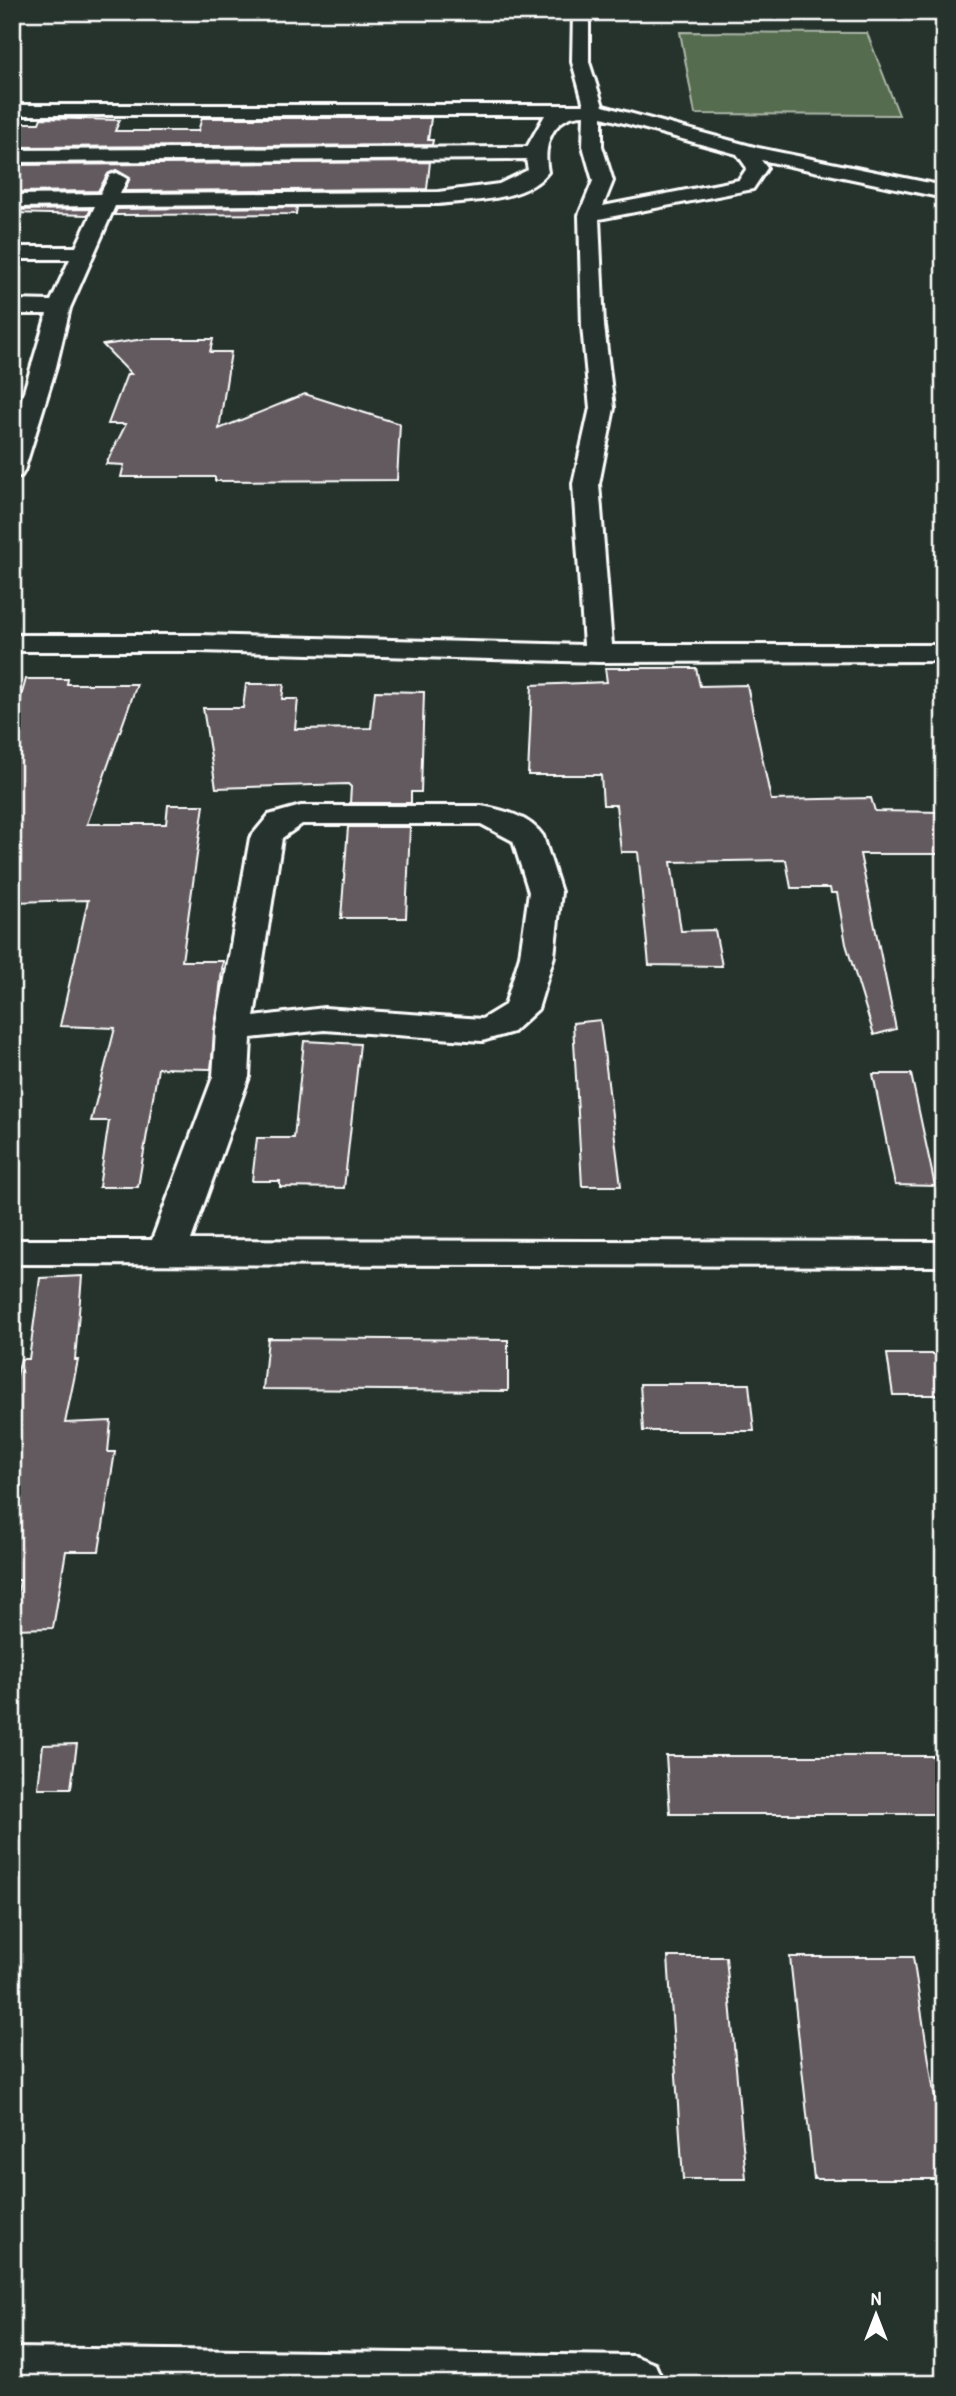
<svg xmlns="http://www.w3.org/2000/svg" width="956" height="2396" font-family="'Patrick Hand',sans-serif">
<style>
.green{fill:#576c50;stroke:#abb6a8;stroke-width:2}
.building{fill:#645a5f;stroke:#fff;stroke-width:2}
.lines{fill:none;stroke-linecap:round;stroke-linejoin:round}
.street-casing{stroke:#fff;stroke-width:6}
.street{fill:#26332d;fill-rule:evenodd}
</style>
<rect width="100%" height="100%" fill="#26332d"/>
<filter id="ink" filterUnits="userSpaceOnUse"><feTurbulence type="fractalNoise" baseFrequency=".0143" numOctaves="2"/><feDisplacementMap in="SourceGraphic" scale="14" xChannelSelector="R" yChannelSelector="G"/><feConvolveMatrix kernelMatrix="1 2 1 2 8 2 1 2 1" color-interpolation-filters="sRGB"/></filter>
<g filter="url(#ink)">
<!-- green -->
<path class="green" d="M 680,32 L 867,33 L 899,115 L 695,114 Z"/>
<!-- building -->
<path class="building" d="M 41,118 L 120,120 L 115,131 L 198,131 L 202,118 L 431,118 L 428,140 L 433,140 L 432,145 L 12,147 L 12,123 L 39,123 Z
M 430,162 L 427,189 L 124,191 L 130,178 L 116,170 L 108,174 L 98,191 L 12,192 L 12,165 Z
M 297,207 L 296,214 L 114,215 L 117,209 Z
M 91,209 L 88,215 L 12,213 L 12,210 Z
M 144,339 L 213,339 L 210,352 L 231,352 L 219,429 L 305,394 L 400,424 L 397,480 L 215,481 L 215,477 L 121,477 L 124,465 L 106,464 L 126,424 L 108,424 L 127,374 L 131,374 L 103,345 Z
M 605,668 L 696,668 L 700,686 L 747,685 L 771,800 L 871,798 L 875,811 L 944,812 L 944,854 L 860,854 L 896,1029 L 874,1035 L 846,944 L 837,893 L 831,893 L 830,888 L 791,888 L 786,860 L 671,862 L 681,931 L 715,930 L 722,966 L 649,965 L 638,852 L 621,852 L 616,805 L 603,805 L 601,775 L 528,775 L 532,685 L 607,682 Z
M 26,679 L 68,679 L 67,684 L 137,684 L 87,824 L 166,824 L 168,805 L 204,805 L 182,961 L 223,961 L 211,1069 L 158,1068 L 138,1187 L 99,1187 L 109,1121 L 91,1121 L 115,1028 L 60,1026 L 88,900 L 12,902 L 12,700 L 20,700 Z
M 246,684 L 284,684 L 282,699 L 298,699 L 295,729 L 371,728 L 375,691 L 424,692 L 421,792 L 411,792 L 411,803 L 350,803 L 351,787 L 348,784 L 216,788 L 203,708 L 243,708 Z
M 348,827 L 410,827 L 406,918 L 341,918 Z
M 600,1020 L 621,1186 L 582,1186 L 573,1023 Z
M 304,1041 L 360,1044 L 344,1188 L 280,1187 L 280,1181 L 252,1181 L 257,1138 L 294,1138 Z
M 873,1074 L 911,1074 L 935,1186 L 895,1185 Z
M 82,1276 L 75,1360 L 78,1360 L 65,1423 L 111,1421 L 108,1452 L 115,1452 L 99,1551 L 66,1551 L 53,1628 L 12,1629 L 20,1580 L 12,1580 L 12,1395 L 21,1359 L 29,1359 L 40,1278 Z
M 268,1338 L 508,1340 L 508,1391 L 263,1389 Z
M 887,1354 L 944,1354 L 944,1395 L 893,1395 Z
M 640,1384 L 749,1384 L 754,1431 L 643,1431 Z
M 77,1744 L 71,1788 L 38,1788 L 43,1745 Z
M 666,1756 L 944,1756 L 944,1814 L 670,1814 Z
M 668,1957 L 726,1957 L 746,2179 L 683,2179 Z
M 790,1957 L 913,1957 L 944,2158 L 944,2179 L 814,2179 Z"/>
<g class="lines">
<!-- street casing -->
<g class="street-casing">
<path id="street" d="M 573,12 L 589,12 L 589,62 L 603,106 L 758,148 L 944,186 L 944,198 L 761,160 L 767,168 L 753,189 L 599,219 L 604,326 L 614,408 L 599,484 L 612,645 L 944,645 L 944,661 L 599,662 L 199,651 L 12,651 L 12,635 L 199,635 L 584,645 L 573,484 L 590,408 L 582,326 L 579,215 L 593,181 L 583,146 L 584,115 C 553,115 542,145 548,172 C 525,202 471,200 438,204 L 115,206 L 70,308 L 56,367 L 24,471 L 21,476 L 12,478 L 12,432 L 47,314 L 12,314 L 12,300 L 51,301 L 70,259 L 12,259 L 12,247 L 76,247 L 95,206 L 12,207 L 12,195 L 100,194 L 110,175 L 117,173 L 127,179 L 120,194 L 438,192 L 499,184 L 528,170 L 526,159 L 12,162 L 12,150 L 527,147 L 545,115 L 12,115 L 12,105 L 584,105 L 572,62 ZM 602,117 L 737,154 L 747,168 L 739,180 L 603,206 L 613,181 L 602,146 Z
M 301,806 L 481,806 C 503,810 529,816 543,836 L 561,892 L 554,956 L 538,1009 L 513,1032 L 482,1041 L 324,1030 L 251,1038 L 249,1077 L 191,1240 L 944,1242 L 944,1266 L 12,1264 L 12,1240 L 152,1240 L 213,1077 L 216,1030 L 250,838 L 269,815 ZM 302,824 L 481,824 L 513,841 L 529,892 L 520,956 L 505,1005 L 482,1019 L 324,1008 L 254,1017 L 282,838 Z
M 12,2348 L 634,2356 L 655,2364 L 664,2384 L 12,2384 Z"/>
</g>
<!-- street -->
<use href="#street" class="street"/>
</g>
</g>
<!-- margin -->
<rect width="956" height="2396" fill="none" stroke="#26332d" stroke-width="42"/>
<rect x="21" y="21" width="914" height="2354" fill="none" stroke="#fff" stroke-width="2.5" filter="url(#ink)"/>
<!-- north arrow -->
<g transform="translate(876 2315)" stroke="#26332d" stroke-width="5" paint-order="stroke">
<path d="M0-5L12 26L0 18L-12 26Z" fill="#ffffff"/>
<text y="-10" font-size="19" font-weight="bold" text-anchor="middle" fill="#ffffff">N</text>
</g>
</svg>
